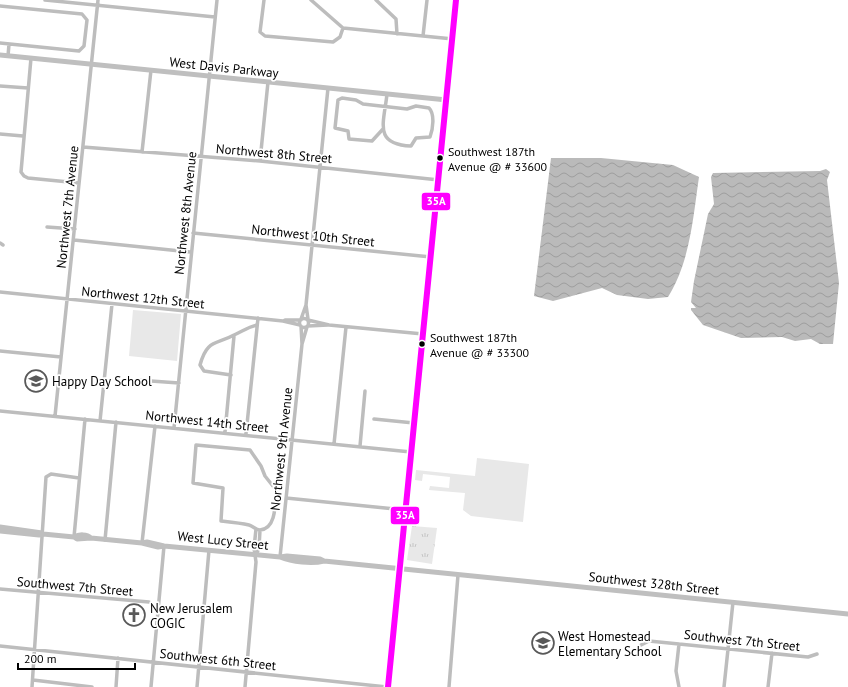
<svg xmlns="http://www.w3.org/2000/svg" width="848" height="687" font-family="'PT Sans',sans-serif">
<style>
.grass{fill:#e8e8e8}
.park{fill:url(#park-tufts)}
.water{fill:url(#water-waves)}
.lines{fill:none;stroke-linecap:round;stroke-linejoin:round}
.street{stroke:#bdbdbd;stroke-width:3.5}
.secondary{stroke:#bfbfbf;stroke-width:5}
.bus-1-casing{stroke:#fff;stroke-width:9}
.bus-1{stroke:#f0f;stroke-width:6}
.bus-dot{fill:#000;stroke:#fff;stroke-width:1.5}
.labels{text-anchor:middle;stroke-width:3.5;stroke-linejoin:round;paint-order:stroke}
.bus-label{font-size:12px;fill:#000;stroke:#fff;text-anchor:start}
.street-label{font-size:13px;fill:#000;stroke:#fff}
.poi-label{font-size:13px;fill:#000;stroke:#fff;text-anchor:start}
.line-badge{stroke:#fff;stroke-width:1.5}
.badge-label{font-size:11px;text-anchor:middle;font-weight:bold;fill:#fff}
</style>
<defs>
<pattern id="park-tufts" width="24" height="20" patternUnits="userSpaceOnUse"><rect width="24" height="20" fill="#e8e8e8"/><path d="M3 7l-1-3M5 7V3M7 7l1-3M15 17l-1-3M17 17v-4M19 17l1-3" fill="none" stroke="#c5c5c5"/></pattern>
<pattern id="water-waves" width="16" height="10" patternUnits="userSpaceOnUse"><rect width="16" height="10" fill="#bababa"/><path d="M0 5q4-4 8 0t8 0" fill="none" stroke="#9e9e9e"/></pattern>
</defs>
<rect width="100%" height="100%" fill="#fff"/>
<!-- grass -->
<path class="grass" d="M 133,310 L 181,314 L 177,361 L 129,356 Z
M 477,458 L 529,464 L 523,522 L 471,516 L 463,510 L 465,493 L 429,490 L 430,486 L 449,488 L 450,477 L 423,474 L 422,481 L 415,480 L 416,470 L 475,476 Z"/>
<!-- park -->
<path class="park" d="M 412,526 L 437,528 L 432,564 L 407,560 Z"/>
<!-- water -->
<path class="water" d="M 551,158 L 601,158 L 673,165 L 699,177 C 693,218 690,262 668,297 L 648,299 L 617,295 L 602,288 L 553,301 L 534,296 Z
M 826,169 L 830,172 L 827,180 L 839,283 L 833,344 L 820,344 L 811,339 L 795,341 L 782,337 L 741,338 L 703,325 L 691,310 L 691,308 L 696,308 L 691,302 L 694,281 L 708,214 L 714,204 L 711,177 L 713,173 L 820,171 Z"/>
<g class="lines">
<!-- street -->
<path class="street" d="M 45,0 L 215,17
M 264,0 L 260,32 L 265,36 L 333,42 L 340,37 L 343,28
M 311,0 L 343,28 L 453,39
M 376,0 L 396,19 L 397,34
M 0,6 L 82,14 L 87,20 L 84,46 L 79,51 L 0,43
M 423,36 L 427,0
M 8,56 L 9,44
M 31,58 L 21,172 L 24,176 L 28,178 L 79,183
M 0,86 L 28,88
M 383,129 L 372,141 L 349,139 L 348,131 L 335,128 L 338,100 L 342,98 L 356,100 L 363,104 L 407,109 L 416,106 L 429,108 C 435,114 433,129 430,137 L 416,138 L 411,146 C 373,144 384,123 387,94
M 0,134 L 23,136
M 83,147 L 260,161 L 439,180
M 142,152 L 151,70
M 260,161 L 268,82
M 47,227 L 75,229
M 193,233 L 431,257
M 74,240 L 190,252
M 0,243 L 3,245
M 0,292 L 283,321 L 300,325
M299.5 323a4.5 4.5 0 1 1 9 0a4.5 4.5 0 1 1-9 0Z
M 301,319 L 306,305
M 308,319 L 306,305 L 328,88
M 285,320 L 301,320
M 308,320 L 329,325 L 423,334
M 308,326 L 328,325
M 302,344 L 307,327
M 0,351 L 61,357
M 231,375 L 204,371 L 200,365 C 207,339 216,345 234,335 C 243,331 248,327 257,325
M 137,380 L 179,383
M 0,411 L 411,452
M 55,416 L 98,0
M 374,419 L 414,423
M 100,421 L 112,304
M 174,428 L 217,0
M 225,432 L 234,336
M 246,434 L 258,318
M 334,444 L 346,327
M 196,445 L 250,450 L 261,466 L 265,476 L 276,490 C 275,502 277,529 260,530 C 256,530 253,526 249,525 C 240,523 230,522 221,521 L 223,488 L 193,483 Z
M 360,446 L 365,391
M 286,498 L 405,510
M 74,537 L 85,419
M 105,540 L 116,422
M 142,543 L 155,426
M 256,555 L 259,548 L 260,530
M 280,557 L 302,344 L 301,326
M 0,589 L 149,602
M 679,644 L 676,671 L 679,687
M 641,645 L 649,641 L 808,657 L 817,654
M 0,646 L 387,687
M 33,680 L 92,687
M 32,687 L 46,477 L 51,474 L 79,478
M 116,687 L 118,658
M 151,687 L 164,546
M 197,687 L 209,550
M 245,687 L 256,562 L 254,548 L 256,529
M 449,687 L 458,575
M 724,687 L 733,602
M 768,687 L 772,653"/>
<!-- secondary -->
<path class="secondary" d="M 0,55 L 447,100
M 0,527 L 42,533
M 0,531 L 39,535 L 43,534 L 74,537 L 77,539 L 91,538 L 142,543 L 158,547 L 164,546
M 74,537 C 79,534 87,534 91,538
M 142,543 L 147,542 L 164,546 L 280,557 C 292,562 312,564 324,561 L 848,614
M 280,557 L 287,556 L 320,559 L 324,561
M 388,687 L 456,0"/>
<!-- bus-1 casing -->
<g class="bus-1-casing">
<path id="bus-1" d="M 388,687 L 456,0"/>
</g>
<!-- bus-1 -->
<use href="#bus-1" class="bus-1"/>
</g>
<!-- icons -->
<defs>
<g id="school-ring" transform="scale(1.15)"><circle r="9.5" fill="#fff" stroke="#595959" stroke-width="1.5"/><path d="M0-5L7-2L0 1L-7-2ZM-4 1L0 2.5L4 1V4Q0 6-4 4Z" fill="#595959"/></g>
<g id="church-ring" transform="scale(1.15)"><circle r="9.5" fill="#fff" stroke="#595959" stroke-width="1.5"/><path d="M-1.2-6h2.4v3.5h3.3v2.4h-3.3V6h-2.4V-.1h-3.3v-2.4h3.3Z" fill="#595959"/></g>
</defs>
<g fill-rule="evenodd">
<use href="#school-ring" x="36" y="381"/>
<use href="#church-ring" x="134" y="615"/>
<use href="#school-ring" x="543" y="643"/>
</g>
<!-- markers -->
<g class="bus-dot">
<circle cx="440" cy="158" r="3.5"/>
<circle cx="422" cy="344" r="3.5"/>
</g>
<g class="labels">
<!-- bus labels -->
<g class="bus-label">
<text x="448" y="156">Southwest 187th<tspan x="448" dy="15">Avenue @ # 33600</tspan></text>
<text x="430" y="342">Southwest 187th<tspan x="430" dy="15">Avenue @ # 33300</tspan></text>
</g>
<!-- street labels -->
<g class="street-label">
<text transform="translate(224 67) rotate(6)" y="5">West Davis Parkway</text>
<text transform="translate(274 153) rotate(5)" y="5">Northwest 8th Street</text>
<text transform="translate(67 207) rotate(-84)" y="5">Northwest 7th Avenue</text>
<text transform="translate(185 213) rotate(-84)" y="5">Northwest 8th Avenue</text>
<text transform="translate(313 235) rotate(6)" y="5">Northwest 10th Street</text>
<text transform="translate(143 297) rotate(6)" y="5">Northwest 12th Street</text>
<text transform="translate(207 421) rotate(6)" y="5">Northwest 14th Street</text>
<text transform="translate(281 449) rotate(-84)" y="5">Northwest 9th Avenue</text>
<text transform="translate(223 540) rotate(6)" y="5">West Lucy Street</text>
<text transform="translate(654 583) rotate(6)" y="5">Southwest 328th Street</text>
<text transform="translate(75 586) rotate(5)" y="5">Southwest 7th Street</text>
<text transform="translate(742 640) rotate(6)" y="5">Southwest 7th Street</text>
<text transform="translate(218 659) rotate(6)" y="5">Southwest 6th Street</text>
</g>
<!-- poi labels -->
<g class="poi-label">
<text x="52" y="386">Happy Day School</text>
<text x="150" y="613">New Jerusalem<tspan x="150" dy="15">COGIC</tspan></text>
<text x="558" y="641">West Homestead<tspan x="558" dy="15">Elementary School</tspan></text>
</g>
</g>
<g class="line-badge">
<rect x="421" y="192" width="30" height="19" rx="4" fill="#f0f"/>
<rect x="390" y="506" width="30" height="19" rx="4" fill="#f0f"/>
</g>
<g class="badge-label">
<text x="436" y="205">35A</text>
<text x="405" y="519">35A</text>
</g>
<!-- scale -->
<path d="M18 663v6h117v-6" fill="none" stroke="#000000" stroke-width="2"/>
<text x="24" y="663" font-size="12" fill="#000000" stroke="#ffffff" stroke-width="3" paint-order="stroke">200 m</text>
</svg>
